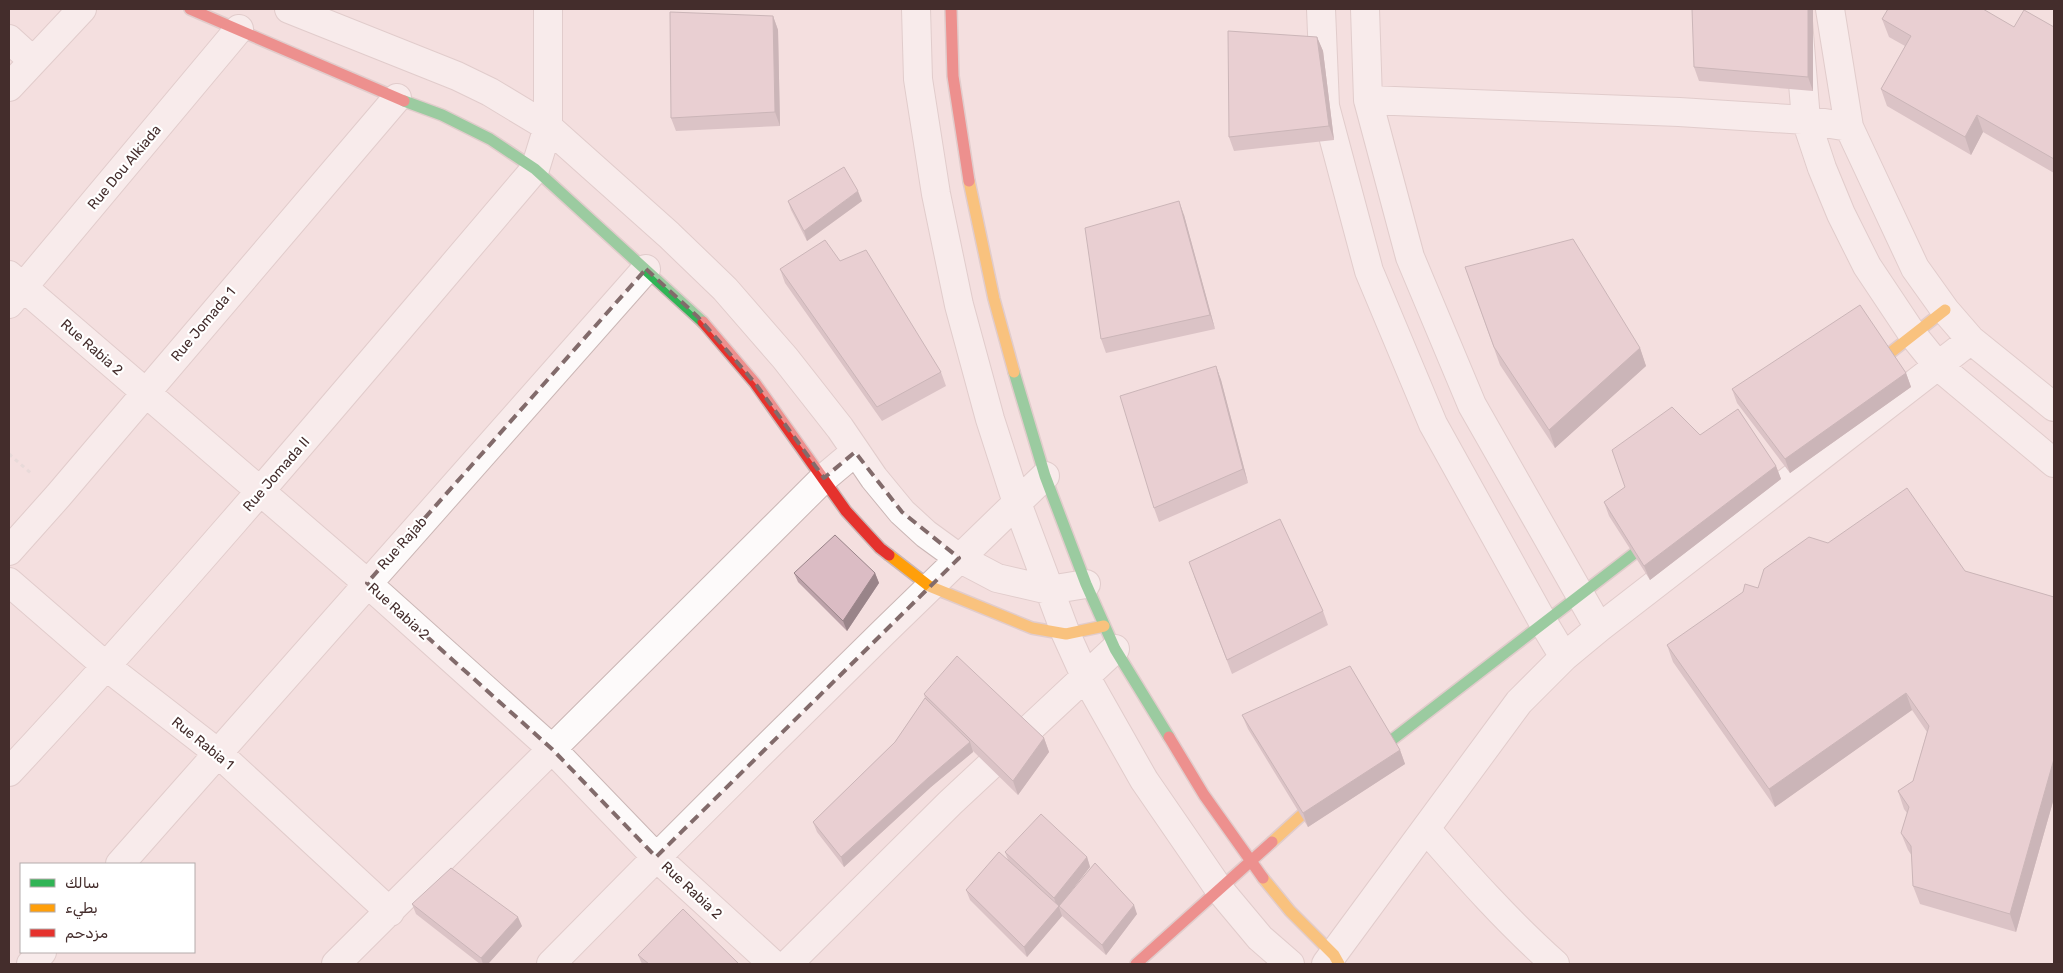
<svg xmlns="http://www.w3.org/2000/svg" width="2063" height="973" font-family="Rubik,Cairo,sans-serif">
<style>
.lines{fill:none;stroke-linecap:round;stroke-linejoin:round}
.street-casing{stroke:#cab6b5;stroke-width:30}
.fast-casing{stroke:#cab6b5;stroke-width:14}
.slow-casing{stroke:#cab6b5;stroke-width:14}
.jam-casing{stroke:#cab6b5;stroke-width:14}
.path{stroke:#dad4d3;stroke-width:3;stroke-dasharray:4 4;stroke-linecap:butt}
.street{stroke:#fdfafa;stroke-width:28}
.fast{stroke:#30b455;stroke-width:11}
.slow{stroke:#ff9f0a;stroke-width:11}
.jam{stroke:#e5322d;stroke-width:11}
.wall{fill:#bca2a9}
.shaded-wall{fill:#998489}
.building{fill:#dbbcc4;stroke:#998489}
.marked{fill:none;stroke:#826b6b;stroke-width:4;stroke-dasharray:10 6;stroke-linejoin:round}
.labels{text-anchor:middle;stroke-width:4.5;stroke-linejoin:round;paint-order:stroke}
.street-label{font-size:14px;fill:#442d2c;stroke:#fff}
</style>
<rect width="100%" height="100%" fill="#f4dfdf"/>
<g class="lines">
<!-- street casing -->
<g class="street-casing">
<path id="street" d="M 289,9 L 457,76 L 490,92 L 548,127 L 669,235 L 725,289 L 785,358 L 840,428 L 874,478 L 902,512 L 926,534 L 959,558 L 997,578 L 1049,590 L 1086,584
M 916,9 L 918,79 L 936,194 L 959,305 L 990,419 L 1017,503 L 1066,634 L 1085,676 L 1144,780 L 1219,889 L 1260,938 L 1290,964
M 1321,9 L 1325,106 L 1369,271 L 1433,424 L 1543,622 L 1564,657
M 1365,9 L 1368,100 L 1410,257 L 1472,405 L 1599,628
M 1797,9 L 1806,120 L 1822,168 L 1841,214 L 1867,266 L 1913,335 L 1938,366 L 2054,463
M 1830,9 L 1849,127 L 1915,268 L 1945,310 L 1971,340 L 2054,407
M 9,39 L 32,60
M 9,87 L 82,9
M 1368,100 L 1679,112 L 1806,120 L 1849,127
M 9,275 L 367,583 L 552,749 L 656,857 L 773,964
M 9,304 L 239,29
M 9,551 L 58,496 L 397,98
M 9,582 L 107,667 L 218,753 L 390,912
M 9,772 C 191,577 362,372 535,169 L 548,127 L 548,9
M 1426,829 C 1467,876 1508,922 1555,964
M 120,864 L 646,269
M 31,964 L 42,952
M 336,964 L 824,478 L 855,452
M 551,964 C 713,799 878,636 1045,476
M 788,964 L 950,803 L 1115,649
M 1326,964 L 1519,702 L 1564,657 L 1599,628 L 1971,340"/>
</g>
<!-- fast casing -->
<g class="fast-casing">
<path id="fast" d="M 404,101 L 442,115 L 490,139 L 535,169 L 703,322
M 1014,372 L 1045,476 L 1086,584 L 1115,649 L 1169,737
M 1363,762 L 1662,532"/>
</g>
<!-- slow casing -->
<g class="slow-casing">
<path id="slow" d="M 969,181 L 994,299 L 1014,372
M 1863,374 L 1945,310
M 889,555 L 929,586 L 1032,628 L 1066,634 L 1104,626
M 1272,842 L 1328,791
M 1263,878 L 1290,911 L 1334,955 L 1339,964"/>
</g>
<!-- jam casing -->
<g class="jam-casing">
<path id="jam" d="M 190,9 L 404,101
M 951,9 L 953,76 L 969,181
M 703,322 L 755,383 L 846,511 L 880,548 L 889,555
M 1169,737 L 1204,795 L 1263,878
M 1136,964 L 1272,842"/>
</g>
<!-- path -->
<path class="path" d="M 9,454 L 33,475"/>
<!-- street -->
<use href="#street" class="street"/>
<!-- fast -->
<use href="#fast" class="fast"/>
<!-- slow -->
<use href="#slow" class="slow"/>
<!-- jam -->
<use href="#jam" class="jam"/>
</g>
<!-- wall -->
<path class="wall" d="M 1813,9 L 1813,91 L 1699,81 L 1694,67 Z
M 773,16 L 778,30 L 780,126 L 676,131 L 671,118 Z
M 1882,19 L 2014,27 L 2054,27 L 2054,173 L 1983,132 L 1971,155 L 1887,106 L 1881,89 L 1905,46 L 1889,37 Z
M 1317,37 L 1323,51 L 1334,140 L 1234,151 L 1229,137 Z
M 788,201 L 862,201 L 807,241 L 791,210 Z
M 1184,215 L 1215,329 L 1106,353 L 1101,339 Z
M 1465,267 L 1640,348 L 1646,366 L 1555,448 L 1500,365 Z
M 780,269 L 941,372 L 946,386 L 882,421 L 785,283 Z
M 1216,366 L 1221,380 L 1248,483 L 1159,522 L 1154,508 Z
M 1906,373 L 1911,387 L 1790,473 L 1737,403 L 1732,389 Z
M 1700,435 L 1776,466 L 1781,479 L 1650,580 L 1609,516 L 1604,502 Z
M 1828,543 L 1965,571 L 2054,597 L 2054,798 L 2016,932 L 1920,904 L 1913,886 L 1912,856 L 1908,850 L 1901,833 L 1907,813 L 1904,809 L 1898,791 L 1913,781 L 1927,732 L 1912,710 L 1775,807 L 1673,662 L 1667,645 Z
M 794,573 L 875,573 L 879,583 L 847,631 L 798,582 Z
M 1194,576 L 1323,611 L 1328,625 L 1232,674 Z
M 924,694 L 1044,738 L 1049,752 L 1018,795 L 973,751 L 973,752 L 931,787 L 844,867 L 817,832 L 813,822 L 895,742 L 925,698 Z
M 1242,715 L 1400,750 L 1405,764 L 1308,827 L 1248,729 Z
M 1005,852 L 1087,857 L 1090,867 L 1072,890 L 1137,914 L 1106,955 L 1062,916 L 1027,957 L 970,900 L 966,890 L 1008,860 Z
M 412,904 L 522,926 L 488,964 L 480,964 L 416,914 Z
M 638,955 L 739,964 L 642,964 Z"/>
<!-- shaded-wall -->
<path class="shaded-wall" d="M 1808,9 L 1813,9 L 1813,91 L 1808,77 Z
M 773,16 L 778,30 L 780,126 L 775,112 Z
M 1317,37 L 1323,51 L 1334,140 L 1329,126 Z
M 1977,115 L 1983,132 L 1971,155 L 1965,137 Z
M 858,191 L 862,201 L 807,241 L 804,231 Z
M 1179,201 L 1184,215 L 1215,329 L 1210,315 Z
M 1640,348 L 1646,366 L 1555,448 L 1549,430 Z
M 1216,366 L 1221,380 L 1248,483 L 1243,469 Z
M 1906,373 L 1911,387 L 1790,473 L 1785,459 Z
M 1776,466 L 1781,479 L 1650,580 L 1644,566 Z
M 875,573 L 879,583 L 847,631 L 843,621 Z
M 1906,693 L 1912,710 L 1775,807 L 1769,789 Z
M 1044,738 L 1049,752 L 1018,795 L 1013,781 Z
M 970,742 L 973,752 L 931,787 L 844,867 L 841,857 L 928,778 Z
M 1400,750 L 1405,764 L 1308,827 L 1303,813 Z
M 2054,759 L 2054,798 L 2016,932 L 2010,914 Z
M 1087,857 L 1090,867 L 1059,907 L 1062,916 L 1027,957 L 1024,947 L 1057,907 L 1054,898 Z
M 1134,905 L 1137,914 L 1106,955 L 1102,945 Z
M 518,917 L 522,926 L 488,964 L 483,964 L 481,958 Z"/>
<!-- building -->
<path class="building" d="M 1692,9 L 1808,9 L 1808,77 L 1694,67 Z
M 1888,9 L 1983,9 L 2014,27 L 2024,10 L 2054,27 L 2054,159 L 1977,115 L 1965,137 L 1881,89 L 1911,36 L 1882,19 Z
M 670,12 L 773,16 L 775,112 L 671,118 Z
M 1228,31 L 1317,37 L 1329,126 L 1229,137 Z
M 844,167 L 858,191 L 804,231 L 788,201 Z
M 1179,201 L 1210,315 L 1101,339 L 1085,228 Z
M 1573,239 L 1640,348 L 1549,430 L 1494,347 L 1465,267 Z
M 825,240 L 840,261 L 866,250 L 941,372 L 877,407 L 780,269 Z
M 1860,305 L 1906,373 L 1785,459 L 1732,389 Z
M 1216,366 L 1243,469 L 1154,508 L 1120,396 Z
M 1672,407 L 1700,435 L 1738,409 L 1776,466 L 1644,566 L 1604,502 L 1625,487 L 1612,450 Z
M 1907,488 L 1965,571 L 2054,597 L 2054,759 L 2010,914 L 1913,886 L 1911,846 L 1901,833 L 1909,807 L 1898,791 L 1913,781 L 1929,726 L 1906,693 L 1769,789 L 1667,645 L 1743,592 L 1745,584 L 1758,588 L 1764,569 L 1809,537 L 1828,543 Z
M 1280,519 L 1323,611 L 1227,660 L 1189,562 Z
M 835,535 L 875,573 L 843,621 L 794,573 Z
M 957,656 L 1044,738 L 1013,781 L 924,694 Z
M 1350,666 L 1400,750 L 1303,813 L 1242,715 Z
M 925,698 L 970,742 L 928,778 L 841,857 L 813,822 L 895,742 Z
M 1041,814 L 1087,857 L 1054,898 L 1005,852 Z
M 999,852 L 1059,906 L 1024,947 L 966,890 Z
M 1095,863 L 1134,905 L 1102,945 L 1059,906 Z
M 451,868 L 518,917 L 481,958 L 412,904 Z
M 683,909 L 739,964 L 649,964 L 638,955 Z"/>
<!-- marked area -->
<path d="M0 0H2063V973H0ZM 646,269 L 698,317 L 755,383 L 824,478 L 855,452 L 902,512 L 959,558 L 656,857 L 552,749 L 367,583 Z" fill="#f4dfdf" fill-opacity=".55" fill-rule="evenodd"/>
<path class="marked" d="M 646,269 L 698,317 L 755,383 L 824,478 L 855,452 L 902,512 L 959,558 L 656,857 L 552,749 L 367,583 Z"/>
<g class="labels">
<!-- street labels -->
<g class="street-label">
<text transform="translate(124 167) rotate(-50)" y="5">Rue Dou Alkiada</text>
<text transform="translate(203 324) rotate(-50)" y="5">Rue Jomada 1</text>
<text transform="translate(92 347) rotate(41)" y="5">Rue Rabia 2</text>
<text transform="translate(276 474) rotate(-49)" y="5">Rue Jomada II</text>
<text transform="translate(402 543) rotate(-48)" y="5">Rue Rajab</text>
<text transform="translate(399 611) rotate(42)" y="5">Rue Rabia 2</text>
<text transform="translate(203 743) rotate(39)" y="5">Rue Rabia 1</text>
<text transform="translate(692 890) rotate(43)" y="5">Rue Rabia 2</text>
</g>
</g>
<!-- border -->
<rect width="2063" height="973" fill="none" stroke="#442d2c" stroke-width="20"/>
<!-- legend -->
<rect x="20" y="863" width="175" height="90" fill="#ffffff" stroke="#b4abab"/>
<rect x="30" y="879" width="25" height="8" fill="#30b455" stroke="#b4abab"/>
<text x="65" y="888" font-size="15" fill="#442d2c">سالك</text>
<rect x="30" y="904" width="25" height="8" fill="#ff9f0a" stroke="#b4abab"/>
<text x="65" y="913" font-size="15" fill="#442d2c">بطيء</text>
<rect x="30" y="929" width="25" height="8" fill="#e5322d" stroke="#b4abab"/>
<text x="65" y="938" font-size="15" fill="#442d2c">مزدحم</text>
</svg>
